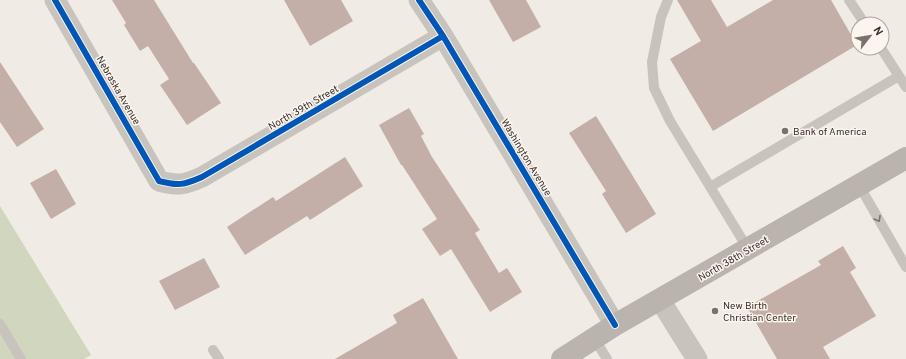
<svg xmlns="http://www.w3.org/2000/svg" width="906" height="359" font-family="Overpass,sans-serif">
<style>
.green{fill:#d1d6bf}
.building{fill:#c3afa7}
.lines{fill:none;stroke-linecap:round;stroke-linejoin:round}
.lane{stroke:#c9c3be;stroke-width:10}
.street{stroke:#c9c3be;stroke-width:21}
.secondary{stroke:#bab3ae;stroke-width:22}
.cycleway-casing{stroke:#fbf5ee;stroke-width:8}
.cycleway{stroke:#0057b8;stroke-width:6}
.oneway{stroke:#7b726d}
.poi-dot{fill:#7a716c;stroke:#fbf5ee;stroke-width:1.5}
.labels{text-anchor:middle;stroke-width:3;stroke-linejoin:round;paint-order:stroke}
.street-label{font-size:10px;fill:#3b302b;stroke:#fbf5ee}
.poi-label{font-size:10px;fill:#3b302b;stroke:#fbf5ee;text-anchor:start}
</style>
<rect width="100%" height="100%" fill="#f0ebe5"/>
<!-- green -->
<path class="green" d="M 0,206 L 91,355 L 84,359 L 0,359 Z"/>
<!-- building -->
<path class="building" d="M 112,0 L 154,0 L 193,63 L 194,63 L 221,103 L 187,125 L 160,85 L 169,79 L 148,46 L 140,51 L 124,25 L 126,23 Z
M 284,0 L 341,0 L 353,21 L 310,46 Z
M 489,0 L 526,0 L 541,27 L 513,42 Z
M 677,0 L 711,0 L 727,27 L 773,0 L 831,0 L 857,45 L 713,131 L 670,59 L 701,41 Z
M 0,62 L 44,129 L 17,147 L 0,122 Z
M 409,108 L 424,134 L 421,136 L 432,157 L 480,230 L 475,233 L 499,273 L 507,268 L 522,292 L 490,312 L 451,249 L 440,256 L 422,229 L 437,219 L 402,165 L 401,165 L 379,125 Z
M 596,116 L 656,214 L 626,233 L 602,194 L 606,191 L 569,133 Z
M 345,157 L 363,186 L 310,220 L 307,216 L 245,255 L 227,227 L 273,197 L 276,201 Z
M 56,169 L 76,204 L 51,219 L 30,183 Z
M 843,246 L 856,268 L 850,272 L 876,316 L 823,347 L 830,359 L 777,359 L 747,307 L 821,265 L 818,261 Z
M 204,258 L 220,287 L 175,310 L 159,281 Z
M 423,298 L 458,359 L 335,359 L 397,323 L 393,315 Z"/>
<g class="lines">
<!-- lane -->
<path class="lane" d="M 668,0 L 661,17 L 652,62 L 654,88 L 670,121 L 748,249
M 849,0 L 865,24
M 881,48 L 906,87
M 859,185 L 906,267
M 710,187 L 899,76
M 0,324 L 21,359
M 594,338 L 607,359
M 213,350 L 219,359"/>
<!-- street -->
<path class="street" d="M 55,0 L 159,181 C 178,186 184,185 202,177 L 443,36
M 419,0 L 443,36 L 615,325
M 660,300 L 697,359"/>
<!-- secondary -->
<path class="secondary" d="M 562,359 L 615,325 L 906,158"/>
<!-- cycleway casing -->
<g class="cycleway-casing">
<path id="cycleway" d="M 55,0 L 159,181 C 178,186 184,185 202,177 L 443,36
M 419,0 L 443,36 L 615,325"/>
</g>
<!-- cycleway -->
<use href="#cycleway" class="cycleway"/>
</g>
<!-- one-way arrows -->
<defs><path id="oneway-chevron" d="M-2-3.5L2.5 0L-2 3.5" fill="none" stroke-width="1.6" stroke-linecap="round" stroke-linejoin="round"/></defs>
<use class="oneway" href="#oneway-chevron" transform="translate(878 219) rotate(60)"/>
<!-- markers -->
<g class="poi-dot">
<circle cx="785" cy="131" r="4"/>
<circle cx="715" cy="311" r="4"/>
</g>
<g class="labels">
<!-- street labels -->
<g class="street-label">
<text transform="translate(119 90) rotate(60)" y="4">Nebraska Avenue</text>
<text transform="translate(303 107) rotate(-30)" y="4">North 39th Street</text>
<text transform="translate(527 157) rotate(59)" y="4">Washington Avenue</text>
<text transform="translate(733 258) rotate(-30)" y="4">North 38th Street</text>
</g>
<!-- poi labels -->
<g class="poi-label">
<text x="793" y="135">Bank of America</text>
<text x="723" y="309">New Birth<tspan x="723" dy="12">Christian Center</tspan></text>
</g>
</g>
<!-- north arrow -->
<g transform="translate(870 36) rotate(59)"><circle r="19" fill="#fbf5ee" stroke="#aea6a0"/>
<path d="M0-3L7 15L0 10L-7 15Z" fill="#7a716c"/>
<text y="-6" font-size="11" font-weight="bold" text-anchor="middle" fill="#3b302b">N</text>
</g>
</svg>
